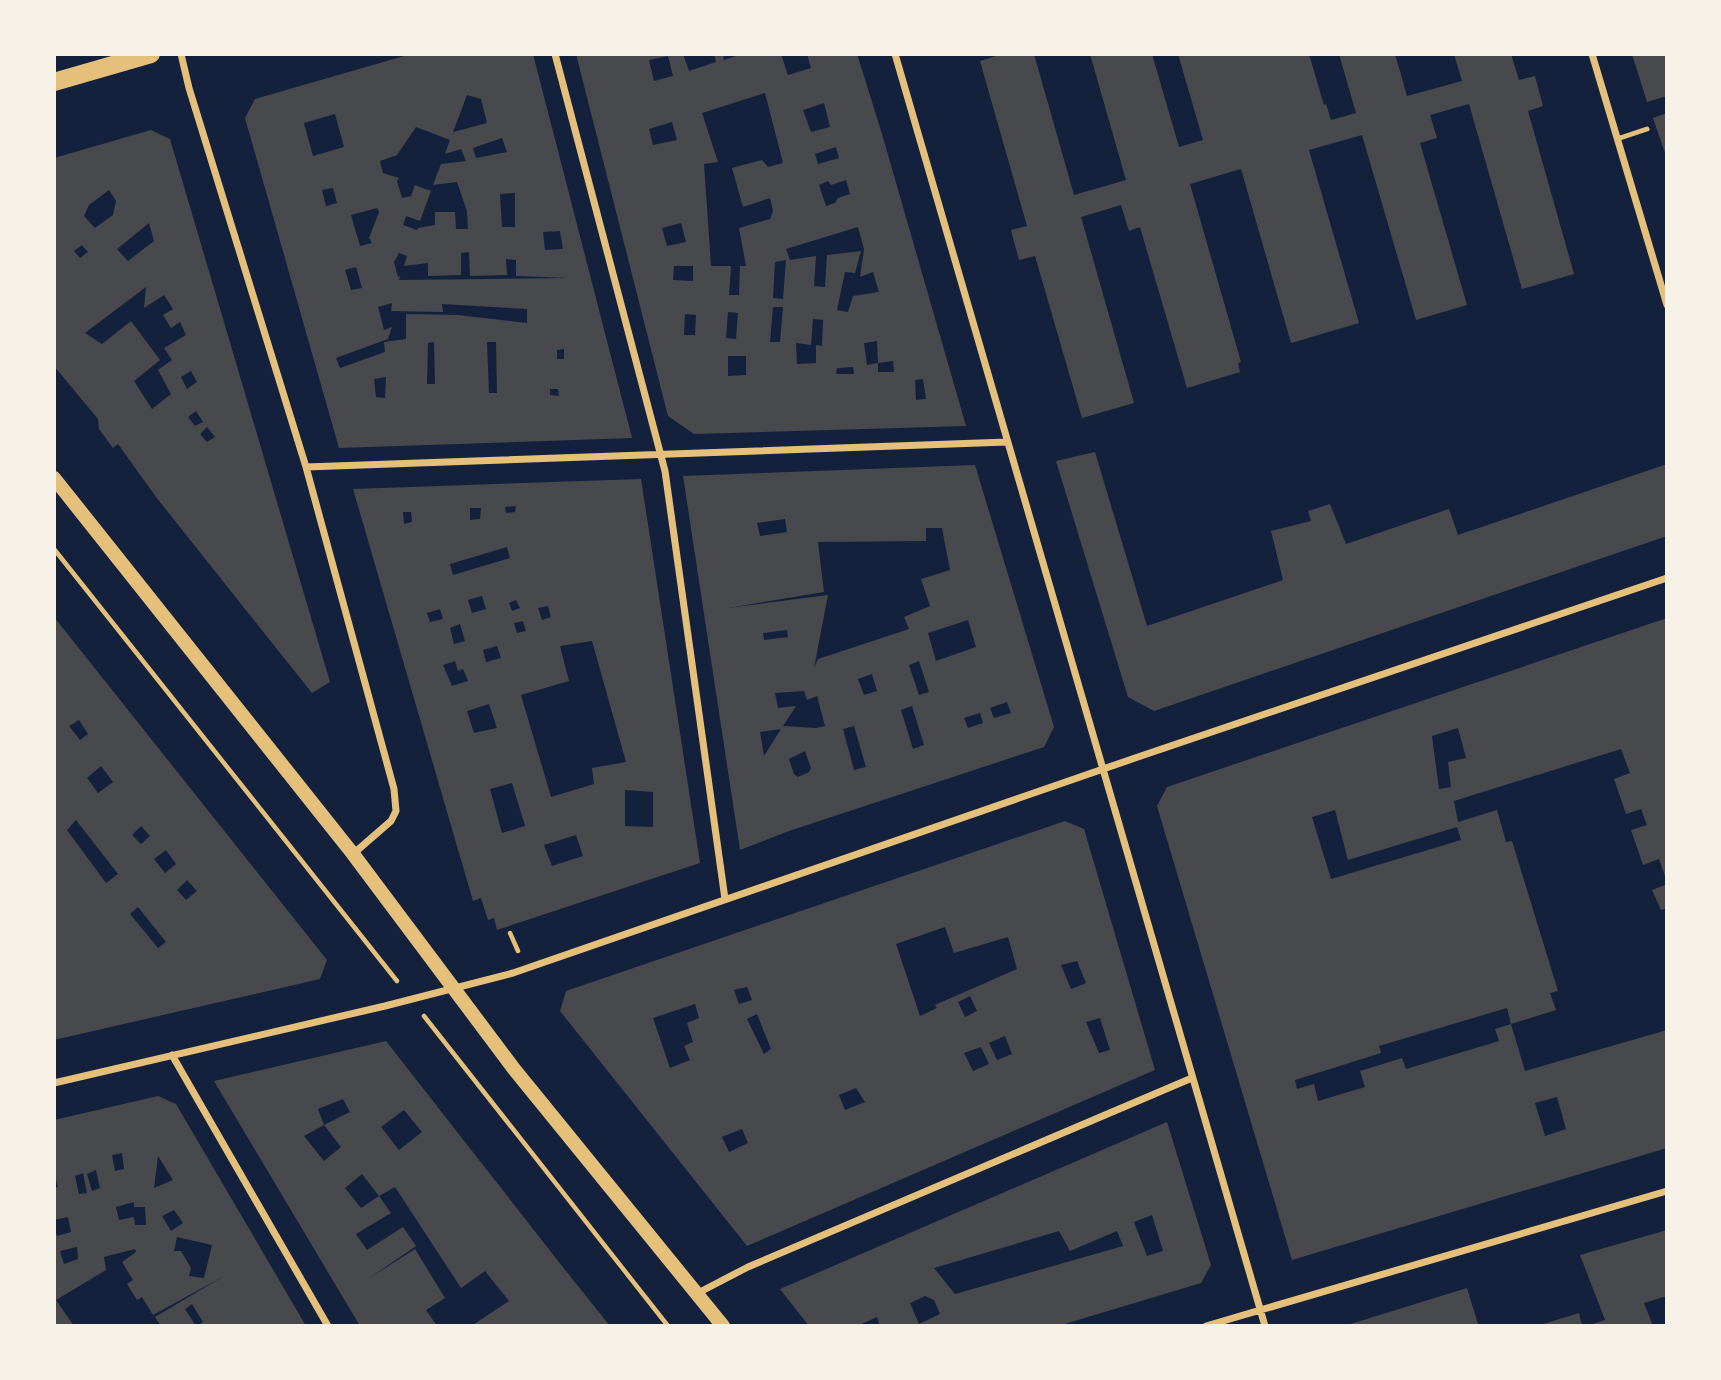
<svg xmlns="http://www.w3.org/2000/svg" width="1721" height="1380" font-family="'Fira Sans',sans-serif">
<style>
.building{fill:#48494c;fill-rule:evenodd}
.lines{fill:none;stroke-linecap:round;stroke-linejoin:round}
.path{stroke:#e5c07b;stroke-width:4.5}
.service{stroke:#e5c07b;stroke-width:5}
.minor{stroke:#e5c07b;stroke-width:7}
.secondary{stroke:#e5c07b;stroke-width:14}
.primary{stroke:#e5c07b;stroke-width:18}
</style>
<rect width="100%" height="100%" fill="#14213d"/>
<!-- building -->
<path class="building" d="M 411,54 L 533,54 L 632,438 L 339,448 L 245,118 L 255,99 ZM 467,95 L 481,99 L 487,123 L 453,132 ZM 335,114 L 344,147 L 313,156 L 304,123 ZM 416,127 L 450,140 L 445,154 L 461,149 L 466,161 L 441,164 L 433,185 L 457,182 L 467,211 L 468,229 L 456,229 L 455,212 L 435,212 L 435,225 L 418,228 L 417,230 L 403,225 L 406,216 L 420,221 L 431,191 L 415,185 L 411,196 L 402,198 L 397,181 L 399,178 L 383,173 L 380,161 L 397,155 ZM 502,138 L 507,152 L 476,158 L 473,148 ZM 333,188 L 337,203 L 326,206 L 322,190 ZM 515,193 L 515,227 L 502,227 L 500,194 ZM 377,208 L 379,212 L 369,238 L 372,243 L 360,246 L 351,215 ZM 560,231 L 563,249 L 545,250 L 543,232 ZM 469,252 L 470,276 L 507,275 L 506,259 L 516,260 L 516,276 L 570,278 L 399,280 L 400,276 L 398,277 L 394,262 L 399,253 L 407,256 L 404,266 L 428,263 L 428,276 L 461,275 L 461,253 ZM 356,267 L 362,288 L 351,290 L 345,270 ZM 392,303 L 391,311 L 443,312 L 442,304 L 527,309 L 527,323 L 458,315 L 406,314 L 406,339 L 384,342 L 385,352 L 340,368 L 336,358 L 388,339 L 392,327 L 384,330 L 378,307 ZM 434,342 L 435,384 L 427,384 L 428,343 ZM 487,342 L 496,342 L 497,393 L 489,393 ZM 564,349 L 564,359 L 557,359 L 557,350 ZM 386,377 L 385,398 L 376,397 L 374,379 ZM 550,389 L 558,389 L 559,396 L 550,395 Z
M 576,54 L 683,54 L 689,71 L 716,62 L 714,54 L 723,54 L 724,60 L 742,54 L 781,54 L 788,75 L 811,68 L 807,54 L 857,54 L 882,134 L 966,426 L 694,434 L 668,416 ZM 668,56 L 673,76 L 654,81 L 649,60 ZM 765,93 L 783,163 L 768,167 L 762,160 L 732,168 L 743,207 L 770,198 L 773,211 L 770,219 L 739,228 L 746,266 L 740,266 L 739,295 L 729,295 L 731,266 L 711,266 L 704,164 L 718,162 L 702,113 ZM 824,103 L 830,127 L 811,132 L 803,110 ZM 672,122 L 677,140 L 653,145 L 649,129 ZM 836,147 L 839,158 L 818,164 L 815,154 ZM 846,180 L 850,194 L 838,198 L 835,203 L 826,206 L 819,185 L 828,181 L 831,185 ZM 681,223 L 686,242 L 667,246 L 662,228 ZM 858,227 L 864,249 L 860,277 L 873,272 L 879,292 L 853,296 L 848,312 L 837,310 L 845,272 L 855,273 L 861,251 L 827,255 L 825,287 L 814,286 L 816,256 L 790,260 L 786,249 ZM 786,260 L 783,299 L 773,298 L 775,262 ZM 674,266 L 693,266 L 693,281 L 673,280 ZM 773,307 L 783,307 L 780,342 L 770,342 ZM 728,312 L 738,313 L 736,339 L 726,338 ZM 685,314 L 696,315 L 695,335 L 684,335 ZM 813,319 L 823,320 L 822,346 L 816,345 L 816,363 L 797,364 L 796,343 L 811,345 ZM 877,341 L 878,363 L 893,361 L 894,372 L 878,372 L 878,363 L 867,365 L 864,343 ZM 728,356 L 746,356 L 746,375 L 728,376 ZM 853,367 L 854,374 L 836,374 L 837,368 ZM 923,379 L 926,399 L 916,400 L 915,380 Z
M 1003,54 L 1034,54 L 1074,195 L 1126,180 L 1090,54 L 1152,54 L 1179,147 L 1203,140 L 1178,54 L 1309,54 L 1324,105 L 1326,104 L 1331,120 L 1356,113 L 1339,54 L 1395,54 L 1407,96 L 1462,81 L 1454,54 L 1511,54 L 1519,80 L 1535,76 L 1543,106 L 1528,111 L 1574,274 L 1522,289 L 1469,104 L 1430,115 L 1437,138 L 1420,143 L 1467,305 L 1416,320 L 1362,135 L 1309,150 L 1359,323 L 1291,343 L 1241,169 L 1190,184 L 1241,362 L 1238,363 L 1240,372 L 1187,388 L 1140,227 L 1129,231 L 1121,205 L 1081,217 L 1134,403 L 1082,418 L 1035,256 L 1019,260 L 1011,230 L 1027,226 L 980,61 Z
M 1632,54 L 1667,54 L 1667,96 L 1647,102 Z
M 1667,113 L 1667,156 L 1666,156 L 1653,118 Z
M 151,130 L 170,139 L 330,682 L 312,693 L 156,497 L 118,444 L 113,448 L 99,429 L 98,419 L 54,366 L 54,158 ZM 109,190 L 116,201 L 113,215 L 95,228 L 84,216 L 89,205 ZM 149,223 L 154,241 L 128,261 L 117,249 ZM 82,245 L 88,252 L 80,258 L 74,251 ZM 146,287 L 144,308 L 164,295 L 173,309 L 163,315 L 171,328 L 180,322 L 186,335 L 164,348 L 172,360 L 158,370 L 171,394 L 152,409 L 134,381 L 160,360 L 131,321 L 102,344 L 85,333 ZM 191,371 L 197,382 L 187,389 L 181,377 ZM 196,411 L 203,422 L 195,426 L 188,417 ZM 207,427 L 215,437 L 207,442 L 200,434 Z
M 1095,452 L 1147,626 L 1283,580 L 1271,531 L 1311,521 L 1308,511 L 1330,504 L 1346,544 L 1449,509 L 1458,535 L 1667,464 L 1667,536 L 1154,711 L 1128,697 L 1056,461 Z
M 975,465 L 1054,727 L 1044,747 L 789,831 L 740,850 L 683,476 ZM 785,519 L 787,532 L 760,536 L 757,523 ZM 926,528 L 942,528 L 950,570 L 921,579 L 930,606 L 904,617 L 909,629 L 818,659 L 814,668 L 828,595 L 728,608 L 824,592 L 818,542 L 926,541 ZM 968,620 L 976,647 L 936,661 L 928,633 ZM 787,630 L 788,637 L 764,640 L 763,633 ZM 919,661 L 929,692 L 919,695 L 909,665 ZM 872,674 L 877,691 L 864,695 L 858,679 ZM 804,691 L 807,700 L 817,696 L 825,726 L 816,728 L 783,726 L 796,706 L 778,708 L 775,693 ZM 1007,702 L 1011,713 L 994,718 L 990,708 ZM 912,706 L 924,745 L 913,749 L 901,710 ZM 980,713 L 983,723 L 968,728 L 964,718 ZM 854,726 L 866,767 L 854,770 L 843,729 ZM 781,729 L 764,756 L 760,732 ZM 805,751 L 811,768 L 809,772 L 798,777 L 794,774 L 789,759 Z
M 641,479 L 700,863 L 497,930 L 494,918 L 488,920 L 481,898 L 473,901 L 353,489 ZM 516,506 L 515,512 L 506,513 L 505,507 ZM 470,508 L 481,508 L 480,519 L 470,520 ZM 403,512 L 411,512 L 412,522 L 404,524 ZM 507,547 L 510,558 L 453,575 L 450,564 ZM 482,596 L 486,609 L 472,613 L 468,600 ZM 516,600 L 520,608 L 512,611 L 509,603 ZM 548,606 L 551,617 L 542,620 L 538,608 ZM 440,609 L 443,619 L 430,622 L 427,613 ZM 523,621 L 526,631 L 517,633 L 514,623 ZM 460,624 L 465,641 L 454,644 L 450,628 ZM 592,641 L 626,762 L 592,768 L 594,784 L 551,797 L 521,695 L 569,681 L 560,646 ZM 497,646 L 501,658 L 486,662 L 483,650 ZM 455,661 L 458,671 L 463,669 L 468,681 L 452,686 L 443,665 ZM 489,704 L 497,728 L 474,733 L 467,711 ZM 512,783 L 525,826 L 502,833 L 490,789 ZM 625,790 L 653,792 L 653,827 L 625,826 ZM 576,835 L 583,856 L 552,866 L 544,845 Z
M 54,617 L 327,960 L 320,979 L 54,1040 ZM 79,720 L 88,734 L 80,740 L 69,726 ZM 101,766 L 113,782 L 98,793 L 87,778 ZM 76,820 L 118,874 L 106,883 L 67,830 ZM 141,826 L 150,836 L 141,844 L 132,835 ZM 166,850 L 176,864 L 165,873 L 154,859 ZM 187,880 L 197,891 L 186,900 L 177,890 ZM 138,907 L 166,942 L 158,948 L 130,914 Z
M 1667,618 L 1667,882 L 1659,859 L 1643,865 L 1631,830 L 1647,825 L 1641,809 L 1626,814 L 1614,779 L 1630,773 L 1621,749 L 1454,801 L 1458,822 L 1497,810 L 1506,842 L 1512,841 L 1558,991 L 1550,993 L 1556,1010 L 1511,1024 L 1507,1008 L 1379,1046 L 1381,1053 L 1295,1080 L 1297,1089 L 1314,1084 L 1318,1101 L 1365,1087 L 1360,1071 L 1402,1058 L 1406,1069 L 1499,1041 L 1495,1029 L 1511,1024 L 1525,1071 L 1667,1030 L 1667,1148 L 1292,1260 L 1157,806 L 1167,787 ZM 1458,728 L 1466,758 L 1448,762 L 1451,787 L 1439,789 L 1432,736 ZM 1335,810 L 1348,860 L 1457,827 L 1461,840 L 1331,879 L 1312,817 ZM 1557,1097 L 1566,1129 L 1545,1136 L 1535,1103 Z
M 1065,821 L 1084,829 L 1155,1070 L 747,1246 L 560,1011 L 566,991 ZM 945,927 L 954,953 L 1008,937 L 1017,969 L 935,1005 L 937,1008 L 920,1016 L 896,944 ZM 1077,961 L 1086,983 L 1071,989 L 1061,965 ZM 747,987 L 752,1000 L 739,1004 L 734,990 ZM 970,996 L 977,1011 L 965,1017 L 958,1002 ZM 695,1004 L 699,1018 L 687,1023 L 693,1042 L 684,1046 L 690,1060 L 670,1068 L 653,1018 ZM 757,1014 L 771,1049 L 764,1054 L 747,1019 ZM 1100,1018 L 1110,1050 L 1099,1053 L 1086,1022 ZM 1005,1036 L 1012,1054 L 997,1060 L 989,1043 ZM 981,1047 L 989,1064 L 973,1071 L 964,1053 ZM 856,1088 L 865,1102 L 845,1110 L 839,1095 ZM 742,1129 L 748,1143 L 729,1152 L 722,1137 Z
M 1667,884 L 1667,908 L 1661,910 L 1652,890 Z
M 386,1041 L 562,1266 L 610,1326 L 471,1326 L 509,1301 L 485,1271 L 461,1288 L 395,1187 L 379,1196 L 362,1174 L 345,1188 L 361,1208 L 379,1196 L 391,1213 L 356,1234 L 367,1250 L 403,1227 L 416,1246 L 368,1279 L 415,1249 L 445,1298 L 426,1310 L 437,1326 L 360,1326 L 214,1081 ZM 343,1099 L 350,1112 L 324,1125 L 341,1147 L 324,1161 L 304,1136 L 324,1125 L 318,1109 ZM 404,1110 L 422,1132 L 399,1150 L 381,1127 Z
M 158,1096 L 176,1104 L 306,1326 L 197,1326 L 203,1322 L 192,1304 L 185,1309 L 196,1326 L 161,1326 L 155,1317 L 224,1276 L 153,1315 L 142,1297 L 137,1300 L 127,1284 L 133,1280 L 122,1262 L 136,1252 L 135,1249 L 104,1257 L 106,1270 L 56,1300 L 74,1326 L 54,1326 L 54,1229 L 57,1236 L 71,1232 L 68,1217 L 54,1220 L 54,1187 L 58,1187 L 54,1171 L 54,1120 ZM 122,1153 L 124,1169 L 115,1171 L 112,1155 ZM 158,1156 L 173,1180 L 154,1188 ZM 96,1170 L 100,1188 L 92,1191 L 87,1174 ZM 83,1173 L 87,1193 L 79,1194 L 75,1176 ZM 134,1202 L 134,1207 L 145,1207 L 146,1225 L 135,1225 L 134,1217 L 119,1220 L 116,1207 ZM 174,1210 L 183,1223 L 171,1231 L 162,1216 ZM 177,1237 L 212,1245 L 204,1278 L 189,1276 L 191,1268 L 181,1251 L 174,1251 ZM 77,1247 L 78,1259 L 64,1264 L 60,1251 Z
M 1167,1122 L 1211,1265 L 1201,1283 L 1058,1326 L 880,1326 L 877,1317 L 857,1326 L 809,1326 L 780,1289 ZM 1152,1215 L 1163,1251 L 1147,1256 L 1134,1222 ZM 1059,1231 L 1070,1251 L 1117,1231 L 1123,1246 L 955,1294 L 934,1268 ZM 925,1296 L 934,1300 L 940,1314 L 919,1324 L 910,1303 Z
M 1667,1230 L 1667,1296 L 1644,1303 L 1653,1326 L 1587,1326 L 1605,1320 L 1580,1255 Z
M 1467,1288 L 1478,1324 L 1474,1326 L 1344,1326 Z
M 1579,1313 L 1582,1326 L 1540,1326 L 1540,1325 Z"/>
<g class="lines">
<!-- path -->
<path class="path" d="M 54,549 L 397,981
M 510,933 L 518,951
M 424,1016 L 668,1326"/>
<!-- service -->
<path class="service" d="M 1617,139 L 1647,129"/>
<!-- minor -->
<path class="minor" d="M 181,54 L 189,88 L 306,467 L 394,789 L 396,811 L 391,821 L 353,854
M 555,54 L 665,471 L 725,899
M 895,54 L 1265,1326
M 1592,54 L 1667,305
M 306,467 L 1007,442
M 172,1055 L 328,1326
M 54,1083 L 385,1006 L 513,973 L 1135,758 L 1667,578
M 698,1293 L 748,1267 L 1192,1078
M 1206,1326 L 1667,1191"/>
<!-- secondary -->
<path class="secondary" d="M 54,478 L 353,854 L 514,1069 L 723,1326"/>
<!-- primary -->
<path class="primary" d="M 54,82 L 151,54"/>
</g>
<!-- border -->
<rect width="1721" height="1380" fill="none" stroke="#f6f1e7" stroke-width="112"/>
</svg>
